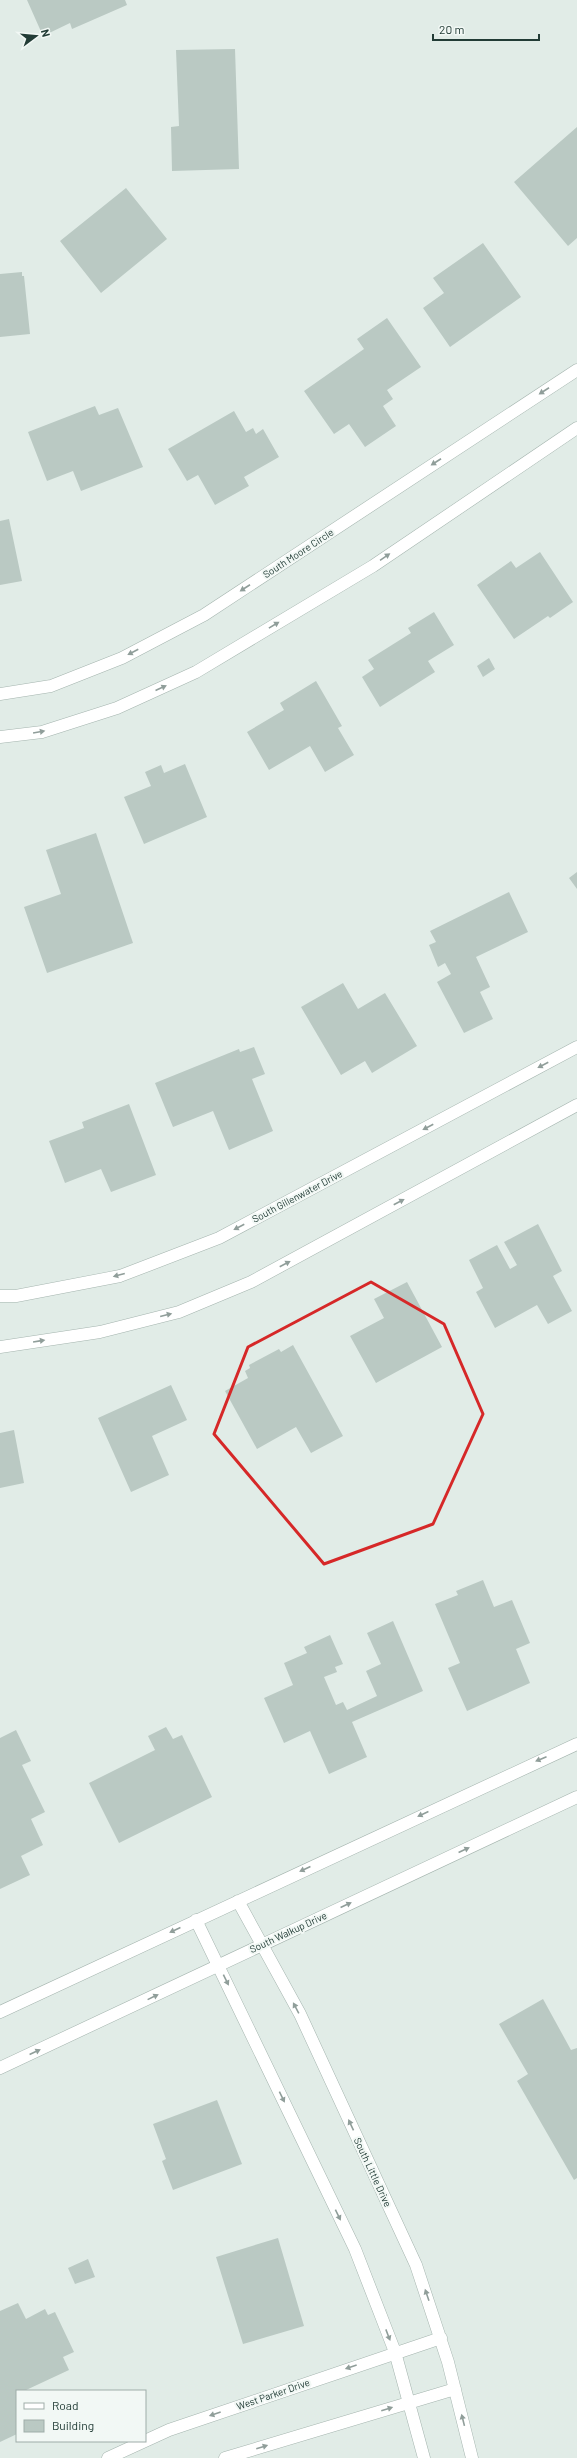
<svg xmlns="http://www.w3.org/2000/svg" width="577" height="2458" font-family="Barlow,sans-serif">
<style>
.building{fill:#bac9c3}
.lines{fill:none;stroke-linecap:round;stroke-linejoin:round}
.minor-casing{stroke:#a4b4ae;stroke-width:13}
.minor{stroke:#fff;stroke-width:12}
.oneway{fill:#909e9a}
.marked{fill:none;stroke:#d62828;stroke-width:3;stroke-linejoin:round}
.labels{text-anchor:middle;stroke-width:4;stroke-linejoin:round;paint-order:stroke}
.street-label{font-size:10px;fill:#223c36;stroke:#f2f8f5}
</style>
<rect width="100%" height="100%" fill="#e1ece7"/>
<!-- building -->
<path class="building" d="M 27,0 L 125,0 L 127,5 L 72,29 L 70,23 L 43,36 Z
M 235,49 L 239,169 L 172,171 L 171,127 L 179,126 L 176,50 Z
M 577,127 L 577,238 L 568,246 L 514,182 Z
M 126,188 L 167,239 L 101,293 L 60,241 Z
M 483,243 L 521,297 L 450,347 L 423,308 L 444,293 L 433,278 Z
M 22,272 L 22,276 L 24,276 L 30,334 L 0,337 L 0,274 Z
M 387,318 L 421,367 L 387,390 L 393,399 L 383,406 L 396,426 L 365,447 L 349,424 L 334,434 L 304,391 L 364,349 L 357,339 Z
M 95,406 L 99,415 L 118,408 L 143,467 L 81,491 L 73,471 L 47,481 L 28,432 Z
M 234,411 L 246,432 L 253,428 L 256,434 L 263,429 L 279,457 L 244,477 L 249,486 L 215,505 L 198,475 L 187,481 L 168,449 Z
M 9,519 L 22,581 L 0,585 L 0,521 Z
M 540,552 L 573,602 L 550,618 L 548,616 L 514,639 L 477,585 L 511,561 L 516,568 Z
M 434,612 L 454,645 L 428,661 L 435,672 L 380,707 L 362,677 L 374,669 L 368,660 L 411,633 L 408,628 Z
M 489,658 L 495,669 L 483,677 L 477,666 Z
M 316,681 L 342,726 L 338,728 L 354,755 L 325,772 L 310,746 L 269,770 L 247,732 L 284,710 L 280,703 Z
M 185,764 L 207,817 L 144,844 L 124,797 L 151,786 L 145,772 L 161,765 L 164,773 Z
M 96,833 L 133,943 L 47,973 L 24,907 L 61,894 L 46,850 Z
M 577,872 L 577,889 L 569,878 Z
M 509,892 L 528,932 L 476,957 L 490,987 L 480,992 L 493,1019 L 464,1033 L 437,982 L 451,974 L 445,963 L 438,967 L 429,945 L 436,942 L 430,931 Z
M 343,983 L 358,1009 L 385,993 L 417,1046 L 372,1073 L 365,1061 L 341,1075 L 301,1007 Z
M 254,1047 L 265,1074 L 252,1079 L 273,1131 L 229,1150 L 213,1111 L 173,1127 L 155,1083 L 239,1049 L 240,1052 Z
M 129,1104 L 156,1175 L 111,1192 L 101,1169 L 65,1183 L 49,1141 L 84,1128 L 82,1122 Z
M 538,1224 L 562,1271 L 553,1276 L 572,1311 L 548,1324 L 537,1305 L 495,1328 L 476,1292 L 483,1288 L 469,1260 L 497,1245 L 510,1269 L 517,1265 L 504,1242 Z
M 407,1282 L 442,1347 L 376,1383 L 350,1336 L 384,1318 L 374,1299 Z
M 293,1345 L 343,1436 L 311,1453 L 296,1427 L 257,1449 L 225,1391 L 248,1378 L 245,1371 L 250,1368 L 249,1365 L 279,1349 L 281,1352 Z
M 171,1385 L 187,1420 L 152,1436 L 169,1475 L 131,1492 L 98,1418 Z
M 14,1430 L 24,1483 L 0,1488 L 0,1433 Z
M 483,1580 L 494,1607 L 512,1600 L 530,1643 L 516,1649 L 530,1683 L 467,1711 L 448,1668 L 460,1663 L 435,1604 L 458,1595 L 456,1591 Z
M 393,1621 L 423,1691 L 352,1722 L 367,1757 L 329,1774 L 310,1731 L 284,1743 L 264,1698 L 293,1685 L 284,1663 L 307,1653 L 304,1647 L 330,1635 L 343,1664 L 335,1667 L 337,1672 L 324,1677 L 336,1705 L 343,1702 L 347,1710 L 377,1696 L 366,1671 L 381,1664 L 367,1633 Z
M 166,1727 L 173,1739 L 182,1735 L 212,1797 L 119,1843 L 89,1783 L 155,1750 L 148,1736 Z
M 16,1730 L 31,1761 L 22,1765 L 45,1812 L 31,1819 L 43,1845 L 21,1856 L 30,1875 L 0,1889 L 0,1738 Z
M 543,1999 L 571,2050 L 577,2048 L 577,2178 L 574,2180 L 517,2081 L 528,2074 L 499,2024 Z
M 217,2100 L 242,2164 L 173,2190 L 162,2161 L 166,2159 L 153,2124 Z
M 278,2238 L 304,2326 L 243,2344 L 216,2257 Z
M 88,2259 L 95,2277 L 75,2284 L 68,2268 Z
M 18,2303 L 26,2319 L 45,2309 L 48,2315 L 55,2312 L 74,2352 L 63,2357 L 69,2370 L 24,2391 L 17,2391 L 17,2434 L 0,2442 L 0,2311 Z"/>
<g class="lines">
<!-- minor casing -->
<g class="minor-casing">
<path id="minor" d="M 0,694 L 51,686 L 122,658 L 204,615 L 577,370
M 0,737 L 42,732 L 117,708 L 196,672 L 373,566 L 577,428
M 0,1296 L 16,1296 L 120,1276 L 219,1238 L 577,1047
M 0,1347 L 100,1332 L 179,1312 L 251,1282 L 577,1105
M 238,1901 L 300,2014 L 416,2265 L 448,2362 L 472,2458
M 196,1920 L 355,2249 L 395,2352 L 424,2458
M 0,2012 L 577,1744
M 0,2068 L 577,1797
M 108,2458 L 169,2430 L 441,2338
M 225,2458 L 455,2389"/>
</g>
<!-- minor -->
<use href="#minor" class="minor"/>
</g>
<!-- one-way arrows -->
<defs><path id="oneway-solid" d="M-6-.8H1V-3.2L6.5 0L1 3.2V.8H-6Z"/></defs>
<g class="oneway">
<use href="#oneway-solid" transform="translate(544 391) rotate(147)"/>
<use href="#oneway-solid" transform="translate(436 462) rotate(147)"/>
<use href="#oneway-solid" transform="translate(385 557) rotate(-34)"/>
<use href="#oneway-solid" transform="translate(245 588) rotate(147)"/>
<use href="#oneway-solid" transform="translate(274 625) rotate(-31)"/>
<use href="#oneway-solid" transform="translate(133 652) rotate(152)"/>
<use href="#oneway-solid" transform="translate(161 688) rotate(-24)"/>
<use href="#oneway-solid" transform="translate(39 732) rotate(-10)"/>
<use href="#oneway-solid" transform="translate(543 1065) rotate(152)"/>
<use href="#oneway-solid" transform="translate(428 1127) rotate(152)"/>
<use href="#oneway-solid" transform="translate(399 1202) rotate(-28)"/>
<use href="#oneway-solid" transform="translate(239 1227) rotate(152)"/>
<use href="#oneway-solid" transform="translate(285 1264) rotate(-28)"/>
<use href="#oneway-solid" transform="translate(119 1275) rotate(165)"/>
<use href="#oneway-solid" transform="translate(166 1315) rotate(-14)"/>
<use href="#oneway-solid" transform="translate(39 1341) rotate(-9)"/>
<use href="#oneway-solid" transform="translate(541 1759) rotate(157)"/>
<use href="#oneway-solid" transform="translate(423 1814) rotate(155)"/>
<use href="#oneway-solid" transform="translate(464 1850) rotate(-25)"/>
<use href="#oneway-solid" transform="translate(305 1869) rotate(155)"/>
<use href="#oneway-solid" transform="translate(346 1905) rotate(-25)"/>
<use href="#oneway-solid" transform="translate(175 1930) rotate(155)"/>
<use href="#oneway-solid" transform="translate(226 1980) rotate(64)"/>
<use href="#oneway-solid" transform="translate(153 1997) rotate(-26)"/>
<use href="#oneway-solid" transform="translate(296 2008) rotate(-118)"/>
<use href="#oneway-solid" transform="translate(35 2052) rotate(-25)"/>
<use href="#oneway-solid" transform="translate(282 2097) rotate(64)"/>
<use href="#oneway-solid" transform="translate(351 2125) rotate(-115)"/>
<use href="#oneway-solid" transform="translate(338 2215) rotate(64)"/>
<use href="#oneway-solid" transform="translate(427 2295) rotate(-109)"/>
<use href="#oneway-solid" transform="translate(388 2335) rotate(69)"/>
<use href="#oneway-solid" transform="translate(351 2367) rotate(161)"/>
<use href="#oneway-solid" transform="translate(387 2409) rotate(-17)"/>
<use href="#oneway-solid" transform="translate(215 2414) rotate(161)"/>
<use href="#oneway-solid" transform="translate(463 2420) rotate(-104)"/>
<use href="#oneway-solid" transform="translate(262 2447) rotate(-17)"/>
</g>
<!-- marked area -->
<path class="marked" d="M 371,1282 L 444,1324 L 483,1414 L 433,1524 L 324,1564 L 214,1434 L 248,1347 Z"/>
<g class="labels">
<!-- street labels -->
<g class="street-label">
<text transform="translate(298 553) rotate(-33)" y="4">South Moore Circle</text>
<text transform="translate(297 1196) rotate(-28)" y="4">South Gillenwater Drive</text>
<text transform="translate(288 1932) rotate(-25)" y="4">South Walkup Drive</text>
<text transform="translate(373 2172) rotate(65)" y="4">South Little Drive</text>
<text transform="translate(273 2394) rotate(-19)" y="4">West Parker Drive</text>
</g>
</g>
<!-- legend -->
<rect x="16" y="2390" width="130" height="52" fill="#f2f8f5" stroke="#9fada9"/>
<rect x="24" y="2403" width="20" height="6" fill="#ffffff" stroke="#9fada9"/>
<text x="52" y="2410" font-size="12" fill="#223c36">Road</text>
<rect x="24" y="2420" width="20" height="12" fill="#bac9c3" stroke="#9fada9"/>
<text x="52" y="2430" font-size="12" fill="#223c36">Building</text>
<!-- north arrow -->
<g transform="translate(36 36) rotate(74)" stroke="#f2f8f5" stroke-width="3" paint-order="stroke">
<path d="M0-3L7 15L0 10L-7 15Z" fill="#223c36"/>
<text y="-6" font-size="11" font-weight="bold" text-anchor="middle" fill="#223c36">N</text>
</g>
<!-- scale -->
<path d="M433 34v6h106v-6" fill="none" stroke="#223c36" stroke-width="2"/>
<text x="439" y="34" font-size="12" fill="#223c36" stroke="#f2f8f5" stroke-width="3" paint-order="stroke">20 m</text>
</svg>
